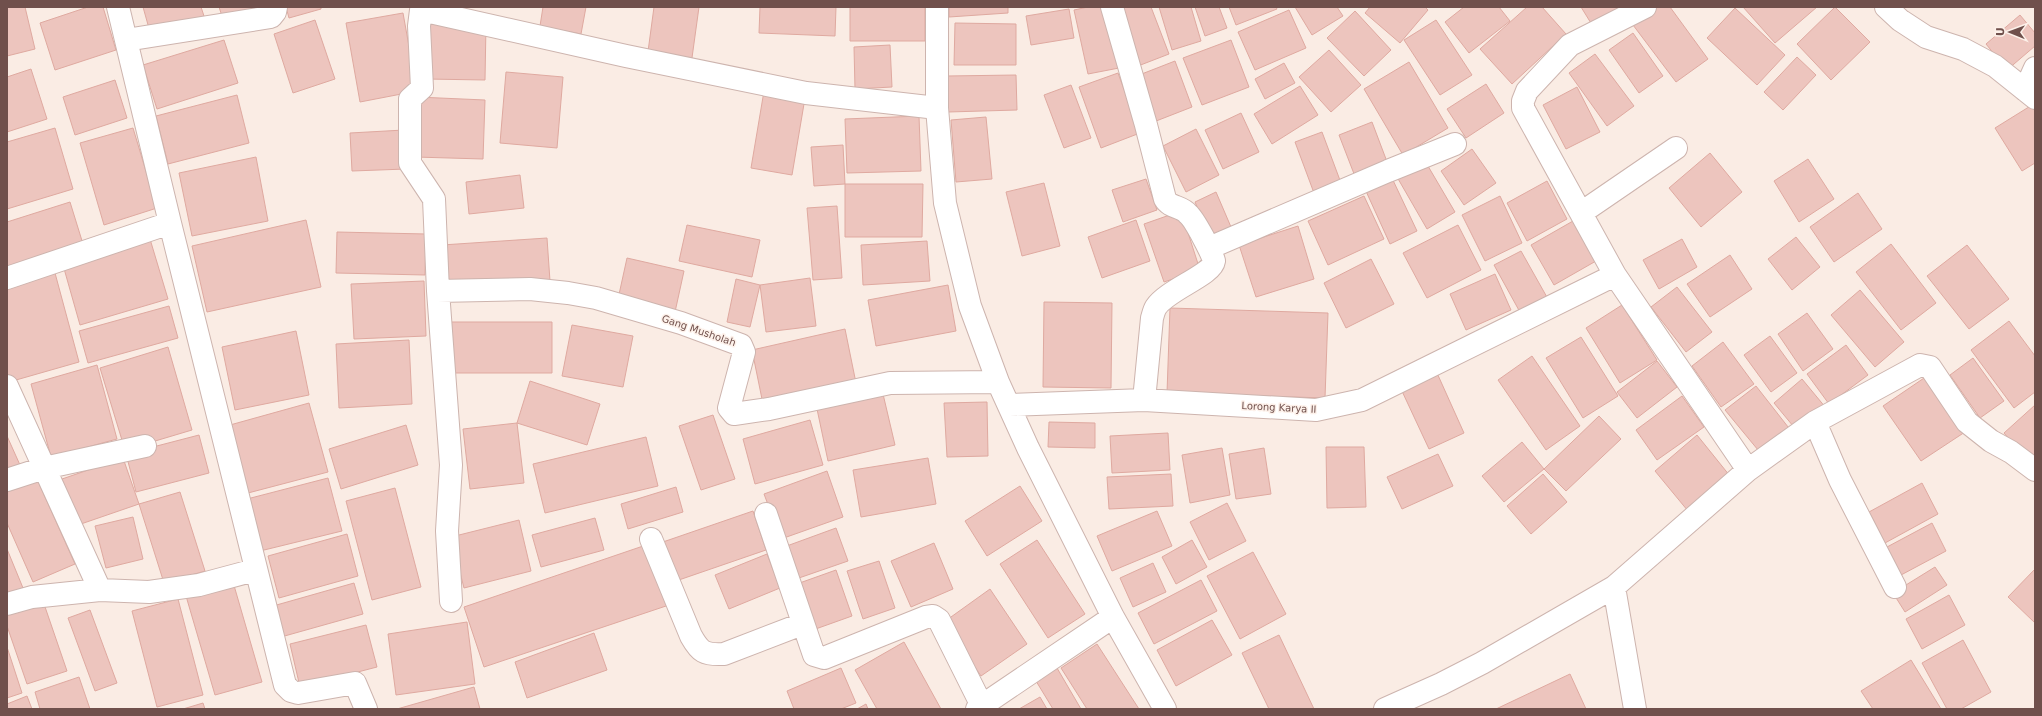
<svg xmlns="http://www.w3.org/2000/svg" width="2042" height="716" font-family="'DejaVu Sans',sans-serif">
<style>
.building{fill:#edc5be;stroke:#dfa9a0}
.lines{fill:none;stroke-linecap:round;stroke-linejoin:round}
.minor-casing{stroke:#cdb4ae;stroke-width:24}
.minor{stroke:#fff;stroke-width:22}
.labels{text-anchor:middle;stroke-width:3;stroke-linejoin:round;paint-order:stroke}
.street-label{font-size:10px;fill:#70504c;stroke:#fdf1ea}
</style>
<rect width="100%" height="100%" fill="#faece4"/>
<!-- building -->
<path class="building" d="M 7,7 L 25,7 L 35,49 L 7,56 Z
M 88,7 L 103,7 L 116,50 L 55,70 L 40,23 Z
M 143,7 L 201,7 L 204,16 L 150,32 Z
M 219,7 L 264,7 L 224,22 Z
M 286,7 L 321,7 L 321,9 L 289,18 Z
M 543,7 L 586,7 L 581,34 L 540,26 Z
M 654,7 L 699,7 L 691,65 L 647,59 Z
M 760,7 L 836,7 L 835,36 L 759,33 Z
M 850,7 L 925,7 L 925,41 L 850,41 Z
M 949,7 L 1008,7 L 1008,13 L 949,17 Z
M 1088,7 L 1106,7 L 1119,68 L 1088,74 L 1074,10 Z
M 1119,7 L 1151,7 L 1169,54 L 1138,66 Z
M 1159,7 L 1191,7 L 1201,41 L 1172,50 Z
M 1195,7 L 1219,7 L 1227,28 L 1205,36 Z
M 1229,7 L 1276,7 L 1277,9 L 1236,25 Z
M 1295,7 L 1337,7 L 1343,16 L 1312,35 Z
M 1370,7 L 1425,7 L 1428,10 L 1400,43 L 1365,13 Z
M 1464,7 L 1499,7 L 1510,21 L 1469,53 L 1445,22 Z
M 1527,7 L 1542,7 L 1566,34 L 1512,84 L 1480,49 Z
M 1581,7 L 1627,7 L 1594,28 Z
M 1657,7 L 1670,7 L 1708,59 L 1676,82 L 1633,25 Z
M 1743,7 L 1817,7 L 1775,43 Z
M 1835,7 L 1870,42 L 1831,80 L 1797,44 Z
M 1735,8 L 1785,55 L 1757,85 L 1707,38 Z
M 1069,9 L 1074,38 L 1031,45 L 1026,16 Z
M 1289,10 L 1306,48 L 1255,70 L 1238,32 Z
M 1355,11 L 1391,50 L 1364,76 L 1327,38 Z
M 403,13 L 417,91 L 360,102 L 346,23 Z
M 2020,15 L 2035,33 L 2035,46 L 2007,70 L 1986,44 Z
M 315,20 L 335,79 L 293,93 L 274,34 Z
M 1436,20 L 1472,75 L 1440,95 L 1404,40 Z
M 427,23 L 486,24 L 485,80 L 426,79 Z
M 955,23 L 1016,24 L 1016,65 L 954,65 Z
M 1633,33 L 1663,76 L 1639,93 L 1609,50 Z
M 224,40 L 238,83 L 157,109 L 143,65 Z
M 1231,40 L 1249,87 L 1202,105 L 1183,58 Z
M 890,45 L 892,87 L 855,89 L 854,47 Z
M 1329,50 L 1361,85 L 1331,112 L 1299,77 Z
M 1595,54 L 1634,106 L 1607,126 L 1569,73 Z
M 1797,57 L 1816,75 L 1783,110 L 1764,92 Z
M 1175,61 L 1192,107 L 1151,123 L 1134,77 Z
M 1409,62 L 1448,128 L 1403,155 L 1364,89 Z
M 1284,63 L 1295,83 L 1265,99 L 1255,79 Z
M 31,69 L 47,119 L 7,132 L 7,77 Z
M 506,72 L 563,77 L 557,148 L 500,143 Z
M 1118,73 L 1140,133 L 1101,148 L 1079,87 Z
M 1016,75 L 1017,110 L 948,112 L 947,76 Z
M 115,80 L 127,118 L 75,135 L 63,97 Z
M 1486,84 L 1504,113 L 1466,138 L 1447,109 Z
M 1071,85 L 1091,138 L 1064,148 L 1044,95 Z
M 1300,86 L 1318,115 L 1272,144 L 1254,114 Z
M 1577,87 L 1600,132 L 1566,149 L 1543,105 Z
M 764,91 L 805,98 L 792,175 L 751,168 Z
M 237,95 L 249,143 L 168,164 L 156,116 Z
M 417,97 L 485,100 L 483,159 L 415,157 Z
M 2032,105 L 2035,111 L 2035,163 L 2022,171 L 1995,128 Z
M 1241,113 L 1259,152 L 1223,169 L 1205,130 Z
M 919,116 L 921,171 L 847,173 L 845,119 Z
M 986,117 L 992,179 L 956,182 L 951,120 Z
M 1372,122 L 1389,167 L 1356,179 L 1339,135 Z
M 55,128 L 73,189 L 7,209 L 7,142 Z
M 133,128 L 157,208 L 104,225 L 80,143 Z
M 1196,129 L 1219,175 L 1186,192 L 1163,146 Z
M 404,130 L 406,169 L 352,171 L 350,133 Z
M 1322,132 L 1341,183 L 1314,193 L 1295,142 Z
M 843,145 L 845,184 L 814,186 L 811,147 Z
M 1472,149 L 1496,183 L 1464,205 L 1441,171 Z
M 1710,153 L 1742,192 L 1701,227 L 1669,188 Z
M 256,157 L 268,221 L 192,236 L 179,173 Z
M 1808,159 L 1834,199 L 1799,222 L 1774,181 Z
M 1425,161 L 1455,212 L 1427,229 L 1397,177 Z
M 520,175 L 524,208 L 469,214 L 466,182 Z
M 1391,176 L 1417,231 L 1390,244 L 1365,189 Z
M 1146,179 L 1157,210 L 1123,222 L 1112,190 Z
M 1547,181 L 1567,219 L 1527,241 L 1507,203 Z
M 1044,183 L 1060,246 L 1022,256 L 1006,192 Z
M 845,184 L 923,184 L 922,237 L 845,237 Z
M 1216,192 L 1231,227 L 1210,236 L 1195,202 Z
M 1858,193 L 1882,229 L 1834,262 L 1810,227 Z
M 1364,196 L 1384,239 L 1328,265 L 1308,221 Z
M 1500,196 L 1522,243 L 1485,261 L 1462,215 Z
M 70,202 L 83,244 L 7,268 L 7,222 Z
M 837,206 L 842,278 L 813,280 L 807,208 Z
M 1181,211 L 1200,270 L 1164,282 L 1144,224 Z
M 306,220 L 321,287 L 207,312 L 192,246 Z
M 1136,220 L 1150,261 L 1102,278 L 1088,237 Z
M 1573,221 L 1596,261 L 1554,285 L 1531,245 Z
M 687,225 L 760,240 L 752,277 L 679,261 Z
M 1458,225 L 1481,270 L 1427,298 L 1403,253 Z
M 1298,226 L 1314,279 L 1256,297 L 1239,245 Z
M 337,232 L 426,234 L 425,275 L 336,273 Z
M 1796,237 L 1820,267 L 1792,290 L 1768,259 Z
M 547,238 L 550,281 L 444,287 L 442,245 Z
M 150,239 L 168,299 L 80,325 L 63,265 Z
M 1682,239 L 1697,267 L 1659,289 L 1643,260 Z
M 927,241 L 930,281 L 863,285 L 861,245 Z
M 1891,244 L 1936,303 L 1901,330 L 1856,272 Z
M 1967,245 L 2009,299 L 1969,329 L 1927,276 Z
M 1521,251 L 1548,299 L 1521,314 L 1494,265 Z
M 1730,255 L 1752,289 L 1710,317 L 1687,284 Z
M 627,258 L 684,271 L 675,312 L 618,299 Z
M 1371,259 L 1394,304 L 1346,328 L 1324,283 Z
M 55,273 L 79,362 L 9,382 L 7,374 L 7,286 Z
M 1495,274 L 1511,310 L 1466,330 L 1450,294 Z
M 810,278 L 816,326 L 766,332 L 760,285 Z
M 736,279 L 760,285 L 750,327 L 727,322 Z
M 424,281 L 426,336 L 354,339 L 351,284 Z
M 948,285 L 956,331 L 876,346 L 868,300 Z
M 1677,287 L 1712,332 L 1686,352 L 1651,307 Z
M 1860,290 L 1904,342 L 1875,367 L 1831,315 Z
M 1044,302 L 1112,303 L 1111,388 L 1043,387 Z
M 1622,305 L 1657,360 L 1620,383 L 1586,328 Z
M 169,306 L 178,338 L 88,363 L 79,331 Z
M 1170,308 L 1328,313 L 1325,398 L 1167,393 Z
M 1807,313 L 1833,349 L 1803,371 L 1778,334 Z
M 2009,321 L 2035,356 L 2035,392 L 2014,408 L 1971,350 Z
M 449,322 L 552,322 L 552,373 L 449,373 Z
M 572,325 L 633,336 L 623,387 L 562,376 Z
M 845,329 L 856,383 L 763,404 L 752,350 Z
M 296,331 L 309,395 L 235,410 L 222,347 Z
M 1770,336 L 1797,373 L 1771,392 L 1744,355 Z
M 1581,337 L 1618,396 L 1583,418 L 1546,358 Z
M 409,340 L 412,404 L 339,408 L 336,344 Z
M 1723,342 L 1754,384 L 1721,407 L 1692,366 Z
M 1846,345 L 1868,375 L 1829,404 L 1807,374 Z
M 168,347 L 192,430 L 125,450 L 100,368 Z
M 1532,356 L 1580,426 L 1546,450 L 1498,380 Z
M 1973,358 L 2004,401 L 1980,418 L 1950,375 Z
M 1657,361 L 1677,387 L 1637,418 L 1617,392 Z
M 97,365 L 117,439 L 51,457 L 31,384 Z
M 1437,373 L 1464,433 L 1429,449 L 1401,389 Z
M 1927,376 L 1965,432 L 1921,461 L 1883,406 Z
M 1802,379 L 1826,408 L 1798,432 L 1774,403 Z
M 530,381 L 600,404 L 587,445 L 517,423 Z
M 1756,386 L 1792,432 L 1763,456 L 1725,410 Z
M 883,394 L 895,445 L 828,461 L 817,409 Z
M 1682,396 L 1704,427 L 1657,460 L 1636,430 Z
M 987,402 L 988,456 L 947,457 L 944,403 Z
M 309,403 L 328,472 L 248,493 L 230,425 Z
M 2035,405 L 2035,465 L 2033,467 L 2004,433 Z
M 713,415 L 735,479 L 701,490 L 679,426 Z
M 1599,416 L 1621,439 L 1566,491 L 1544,469 Z
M 810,420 L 823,465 L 755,484 L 743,439 Z
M 1049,422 L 1095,423 L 1095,448 L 1048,447 Z
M 517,423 L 524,483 L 470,489 L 463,429 Z
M 406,425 L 418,465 L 341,489 L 329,449 Z
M 1168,433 L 1170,470 L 1112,473 L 1110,436 Z
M 199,435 L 209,473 L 136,492 L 126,454 Z
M 1697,435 L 1730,476 L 1688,511 L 1655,471 Z
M 7,436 L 20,465 L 7,470 Z
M 646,437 L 658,486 L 545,513 L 533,464 Z
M 1522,442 L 1544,469 L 1504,502 L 1482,476 Z
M 1326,447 L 1364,447 L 1366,507 L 1327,508 Z
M 1222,448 L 1230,495 L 1190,503 L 1182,455 Z
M 1264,448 L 1271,494 L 1236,499 L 1229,454 Z
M 1438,454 L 1453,486 L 1402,509 L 1387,477 Z
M 123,458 L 139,504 L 78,525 L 62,479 Z
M 928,458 L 936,504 L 861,517 L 853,470 Z
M 827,471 L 843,517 L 781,539 L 764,494 Z
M 1171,474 L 1173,506 L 1109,509 L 1107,477 Z
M 1543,474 L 1567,502 L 1531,534 L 1507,506 Z
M 328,478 L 342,531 L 260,551 L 247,499 Z
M 37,479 L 75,564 L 33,582 L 7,523 L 7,492 Z
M 1922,483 L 1938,514 L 1885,543 L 1869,512 Z
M 1020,486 L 1042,521 L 987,556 L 965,521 Z
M 676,487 L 683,512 L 628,529 L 621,504 Z
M 395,488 L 421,587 L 372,600 L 346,501 Z
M 180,492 L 205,571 L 164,583 L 139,504 Z
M 1227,503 L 1246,541 L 1209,560 L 1190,522 Z
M 753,511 L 766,550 L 673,582 L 660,543 Z
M 1157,511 L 1172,546 L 1112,571 L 1097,536 Z
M 133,517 L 143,559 L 106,568 L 95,526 Z
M 595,518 L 604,550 L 541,567 L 532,535 Z
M 519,520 L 531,571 L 464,588 L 451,537 Z
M 1932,523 L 1946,551 L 1901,575 L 1887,547 Z
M 836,528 L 848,561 L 796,579 L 784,547 Z
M 347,534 L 358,576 L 279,598 L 268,556 Z
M 1037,540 L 1085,614 L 1048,638 L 1000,564 Z
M 1192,540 L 1207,567 L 1176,584 L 1162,557 Z
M 934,543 L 953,589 L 911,607 L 891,561 Z
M 649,544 L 669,605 L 484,667 L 464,607 Z
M 7,549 L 23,588 L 7,595 Z
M 1253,552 L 1286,614 L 1240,639 L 1207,576 Z
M 767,554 L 780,588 L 729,609 L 715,575 Z
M 879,561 L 895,608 L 863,619 L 847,571 Z
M 1153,563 L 1166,592 L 1133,607 L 1120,578 Z
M 1935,567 L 1947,585 L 1905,612 L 1893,593 Z
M 2035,569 L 2035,623 L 2008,597 Z
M 836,570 L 852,616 L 810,631 L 794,585 Z
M 1201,580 L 1217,611 L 1154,644 L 1138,613 Z
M 233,582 L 262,682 L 215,695 L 186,596 Z
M 354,583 L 363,614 L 281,637 L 273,606 Z
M 990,589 L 1027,644 L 981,676 L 944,622 Z
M 1949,595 L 1965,625 L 1922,649 L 1906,619 Z
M 178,599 L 203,695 L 157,707 L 132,611 Z
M 43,601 L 67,671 L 27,684 L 7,626 L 7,614 Z
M 90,610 L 117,683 L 95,691 L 68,618 Z
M 1212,620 L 1232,655 L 1176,686 L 1157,650 Z
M 467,622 L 475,684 L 396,695 L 388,634 Z
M 366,625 L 377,667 L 300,687 L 290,644 Z
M 594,633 L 607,670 L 527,698 L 515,662 Z
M 1279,635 L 1314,709 L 1269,709 L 1242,653 Z
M 1963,640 L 1991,692 L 1961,709 L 1947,709 L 1922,663 Z
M 904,642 L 941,709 L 877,709 L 855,670 Z
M 1097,644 L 1139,709 L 1087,709 L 1061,668 Z
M 7,647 L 22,693 L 7,698 Z
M 1911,660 L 1941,709 L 1873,709 L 1861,691 Z
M 841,668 L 856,703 L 841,709 L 794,709 L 787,691 Z
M 1057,668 L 1081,709 L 1053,709 L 1036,681 Z
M 1570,674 L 1586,709 L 1496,709 Z
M 79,677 L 90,709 L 40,709 L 35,692 Z
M 474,687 L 480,709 L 397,709 Z
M 27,696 L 32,709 L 7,709 L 7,704 Z
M 1040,697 L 1047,709 L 1019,709 Z
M 203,703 L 205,709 L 183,709 Z
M 866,704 L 868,709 L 857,709 Z"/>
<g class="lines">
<!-- minor casing -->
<g class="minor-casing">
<path id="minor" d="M 118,7 L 170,223 L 285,685 L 291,691 L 298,693 L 355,683 L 366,709
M 937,7 L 937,108 L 945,203 L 970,306 L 998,382 L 1028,448 L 1113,617 L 1165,709
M 1112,7 L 1146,125 L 1165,199 C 1170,208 1182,206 1188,214 C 1195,220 1212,253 1214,261 C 1212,275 1167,290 1156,307 C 1154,310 1153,315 1152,318 L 1144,400
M 1645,7 L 1570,45 L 1527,91 L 1523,101 L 1523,108 L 1615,275 L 1748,470
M 1886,7 L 1900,20 L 1926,37 L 1963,49 L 1995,66 L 2035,98
M 126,40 L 271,17 L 275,12 L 276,7
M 2025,90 L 2035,68
M 1581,213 L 1676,148
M 1209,248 L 1388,171 L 1455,144
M 7,278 L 170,223
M 438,291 L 530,289 L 568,293 L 596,298 L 681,323 L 741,345 L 744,352 L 729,408 L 734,414 L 769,409 L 890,383 L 998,382
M 7,386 L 100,590
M 1009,405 L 1144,400 L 1316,410 L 1362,400 L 1615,275
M 1815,422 L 1840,480 L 1895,587
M 7,480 L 44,468 L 145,446
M 766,514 L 814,655 L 824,658 L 926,617 L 933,616 L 939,620 L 982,706
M 651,539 L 691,636 C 700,652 704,655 724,654 L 802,624
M 1614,587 L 1635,709
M 451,601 L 447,531 L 451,465 L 438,291 L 434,199 L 410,163 L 410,99 L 422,88 L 419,26 L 421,10 L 626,56 L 806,93 L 937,108
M 7,604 L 32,597 L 100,590 L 149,592 L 199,585 L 255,570
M 977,709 L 1113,617
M 1385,709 L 1441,684 L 1482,663 L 1614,587 L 1748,470 L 1815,422 L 1920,365 L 1930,367 L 1967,422 L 1991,441 L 2011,452 L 2035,470"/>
</g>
<!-- minor -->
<use href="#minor" class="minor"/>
</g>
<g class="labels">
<!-- street labels -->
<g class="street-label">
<text transform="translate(699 330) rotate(19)" y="4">Gang Musholah</text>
<text transform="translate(1279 407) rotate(3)" y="4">Lorong Karya II</text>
</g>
</g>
<!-- border -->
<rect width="2042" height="716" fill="none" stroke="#70504c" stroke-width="16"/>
<!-- north arrow -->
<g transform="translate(2010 32) rotate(271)" stroke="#fdf1ea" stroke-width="3" paint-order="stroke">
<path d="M0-3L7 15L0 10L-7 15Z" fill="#70504c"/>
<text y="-6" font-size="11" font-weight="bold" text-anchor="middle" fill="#70504c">U</text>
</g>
</svg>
